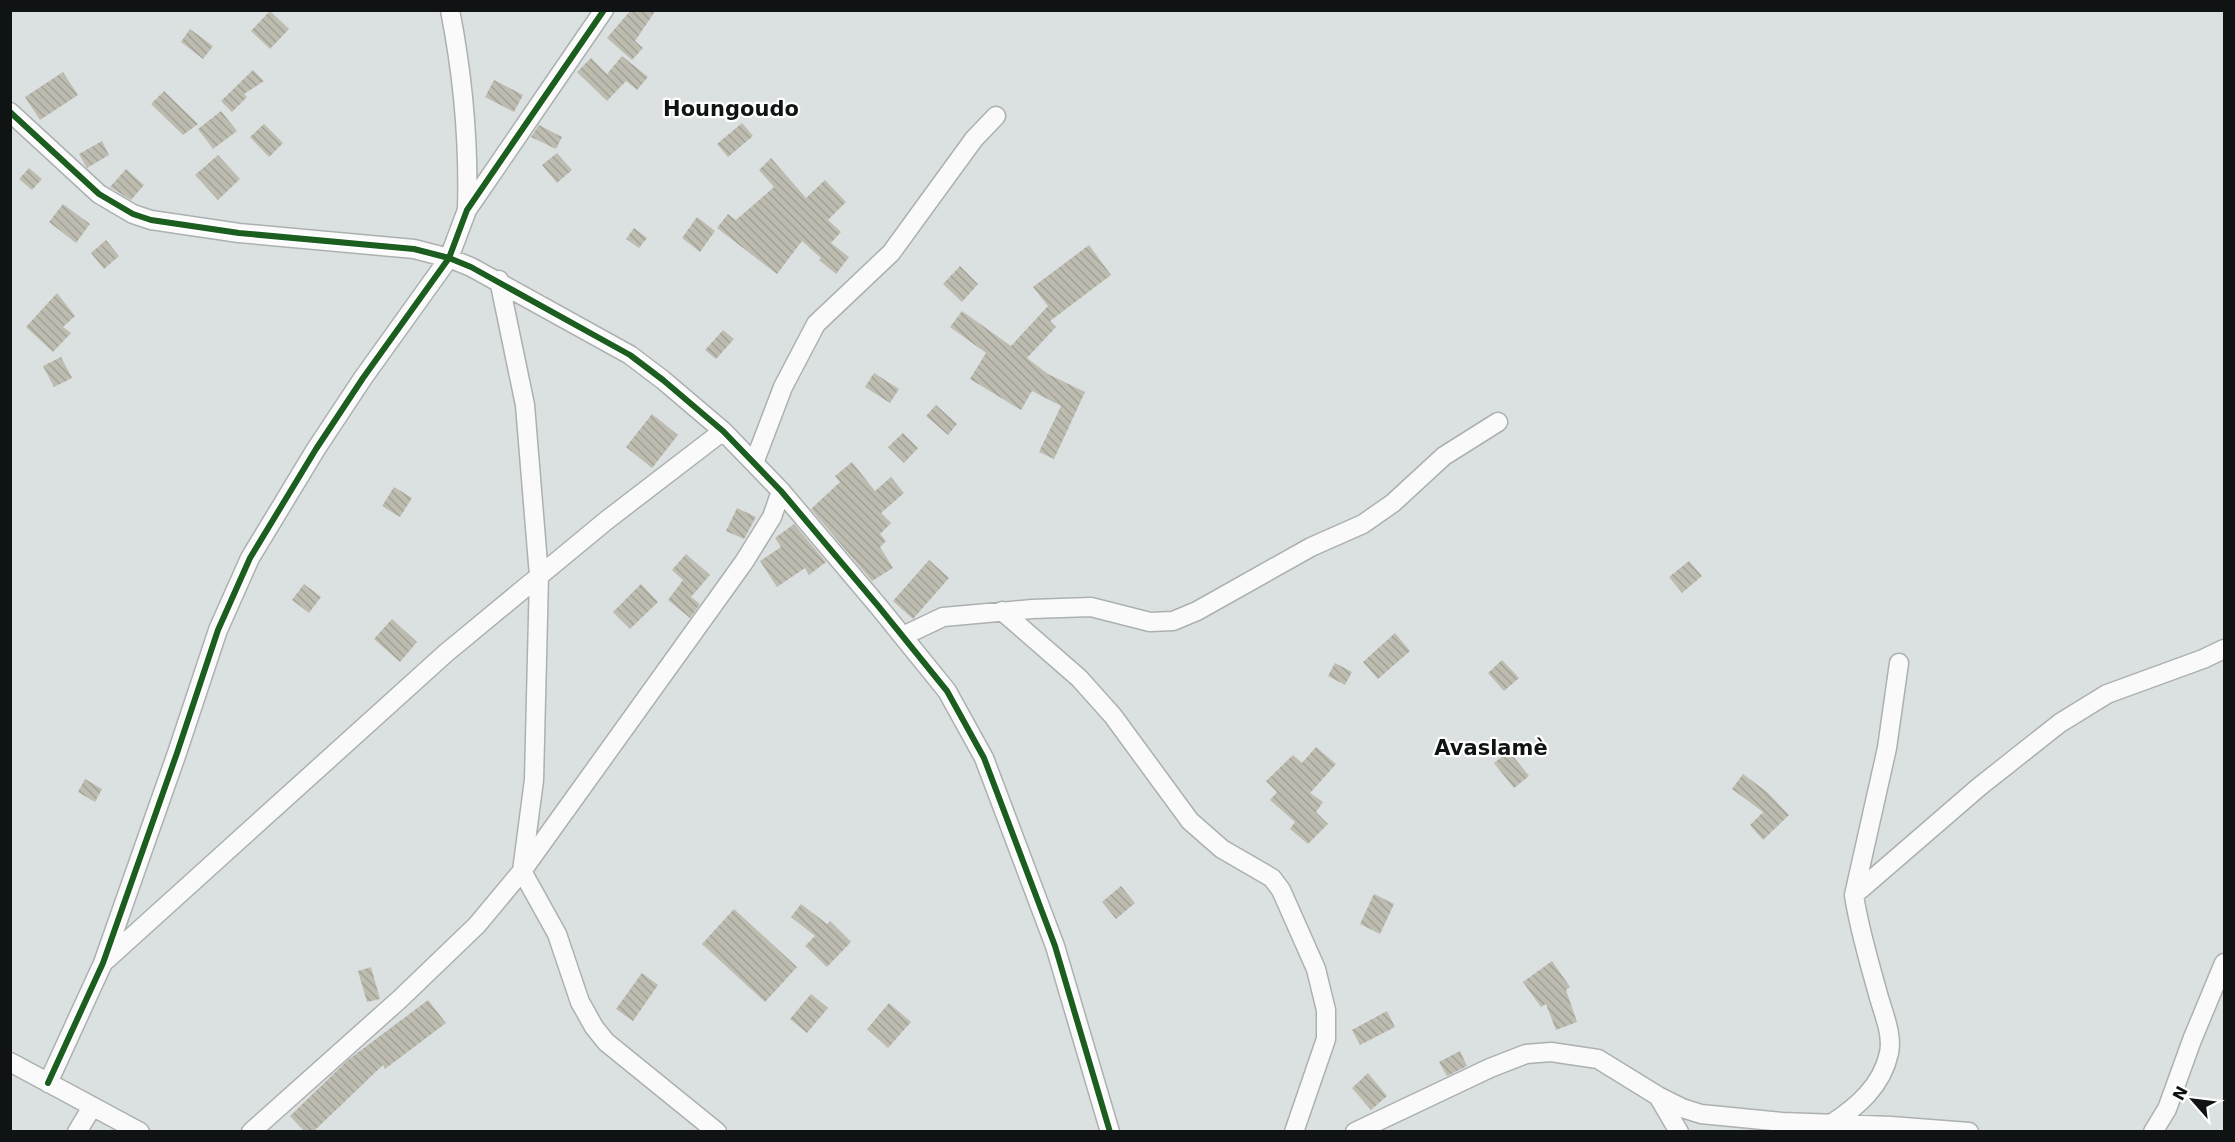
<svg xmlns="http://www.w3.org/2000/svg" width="2235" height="1142" font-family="'DejaVu Sans',sans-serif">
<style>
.building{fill:url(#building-back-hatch)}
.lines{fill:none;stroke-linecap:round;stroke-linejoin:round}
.minor-casing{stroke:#acb0b0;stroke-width:21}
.minor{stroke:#fafafa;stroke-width:18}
.cycleway-casing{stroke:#fff;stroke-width:10}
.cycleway{stroke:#1b5e20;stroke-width:6}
.labels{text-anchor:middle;stroke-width:4.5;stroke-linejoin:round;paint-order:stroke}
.quarter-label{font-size:21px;font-weight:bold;fill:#101314;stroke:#fff}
</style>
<defs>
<pattern id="building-back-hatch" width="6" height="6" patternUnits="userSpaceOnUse" patternTransform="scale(1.5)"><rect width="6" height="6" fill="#bebcb0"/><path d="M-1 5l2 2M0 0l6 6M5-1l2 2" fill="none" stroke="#a2a196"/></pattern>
</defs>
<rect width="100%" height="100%" fill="#dbe0e1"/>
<!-- building -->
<path class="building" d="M 631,10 L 656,10 L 635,41 L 643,48 L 632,60 L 607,38 Z
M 270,11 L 289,29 L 270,49 L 251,31 Z
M 190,29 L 213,46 L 203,59 L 181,42 Z
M 622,56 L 648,77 L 637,90 L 626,81 L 607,101 L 577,72 L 591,58 L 607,74 Z
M 253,70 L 264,81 L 244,94 L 247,97 L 232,112 L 221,101 Z
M 63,72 L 78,95 L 40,120 L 25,97 Z
M 494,80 L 523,95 L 514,112 L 485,97 Z
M 164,91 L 198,124 L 183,135 L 151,104 Z
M 221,111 L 237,131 L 213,149 L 198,129 Z
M 742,123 L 753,136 L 728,157 L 717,144 Z
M 264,124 L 283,143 L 269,157 L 250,137 Z
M 539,125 L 562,137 L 556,149 L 531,137 Z
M 102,141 L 109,155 L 87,168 L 79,154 Z
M 557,153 L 572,170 L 557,183 L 542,165 Z
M 218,155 L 240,179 L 218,200 L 195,175 Z
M 771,158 L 806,198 L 825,180 L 846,202 L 828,220 L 841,232 L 831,243 L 849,257 L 836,274 L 819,260 L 821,258 L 802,241 L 777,274 L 717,228 L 728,214 L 736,220 L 774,187 L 759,170 Z
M 29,168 L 42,179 L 32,190 L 19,179 Z
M 126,169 L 144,185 L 131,200 L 110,187 Z
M 63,204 L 90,224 L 76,243 L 49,222 Z
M 697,217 L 715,231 L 700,252 L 682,238 Z
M 634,228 L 647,238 L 639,248 L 626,239 Z
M 106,240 L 119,256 L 104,269 L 91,253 Z
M 1089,245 L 1111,275 L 1050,321 L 1056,327 L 1027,358 L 1048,374 L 1085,392 L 1054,459 L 1039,452 L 1061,406 L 1032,391 L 1021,410 L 970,379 L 986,353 L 950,327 L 962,311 L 1011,346 L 1048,306 L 1033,287 Z
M 960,266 L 978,284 L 962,302 L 943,284 Z
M 57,293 L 75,316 L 63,327 L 71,333 L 53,352 L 26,327 Z
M 723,330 L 734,339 L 716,359 L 705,350 Z
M 61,357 L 72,378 L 54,387 L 43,366 Z
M 874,373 L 899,389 L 890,403 L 865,387 Z
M 936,405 L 957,424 L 948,435 L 926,416 Z
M 652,414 L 678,435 L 652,468 L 626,447 Z
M 903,433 L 918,448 L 904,463 L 888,447 Z
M 852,462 L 875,491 L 891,477 L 904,493 L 881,513 L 891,523 L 880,534 L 886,541 L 880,547 L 893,568 L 872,581 L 811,509 L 840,482 L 835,476 Z
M 394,487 L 412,498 L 400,517 L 382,506 Z
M 737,508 L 756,517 L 744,539 L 726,531 Z
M 794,524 L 826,562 L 809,575 L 805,568 L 777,587 L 760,561 L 781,547 L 775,538 Z
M 686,554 L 710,575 L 691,597 L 700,604 L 690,618 L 668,600 L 683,580 L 672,570 Z
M 929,560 L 949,578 L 913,619 L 893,601 Z
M 1689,561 L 1702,576 L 1682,593 L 1669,577 Z
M 304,584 L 321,597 L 309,613 L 292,600 Z
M 641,584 L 658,602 L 630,629 L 613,612 Z
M 392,619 L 417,642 L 400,662 L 374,639 Z
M 1395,633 L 1410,651 L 1378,679 L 1363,662 Z
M 1502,660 L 1519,678 L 1504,691 L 1488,673 Z
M 1335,663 L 1352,672 L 1345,685 L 1328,676 Z
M 1316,747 L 1336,764 L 1310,793 L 1323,802 L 1316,812 L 1328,824 L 1308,844 L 1290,829 L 1295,822 L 1270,800 L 1277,792 L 1266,781 L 1293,755 L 1302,763 Z
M 1509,751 L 1529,776 L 1514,788 L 1494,763 Z
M 1743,774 L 1767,792 L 1789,815 L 1763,840 L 1750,825 L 1763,812 L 1732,789 Z
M 85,779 L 102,789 L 95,802 L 78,792 Z
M 1121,886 L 1135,903 L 1116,919 L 1102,902 Z
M 1374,894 L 1394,904 L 1380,934 L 1360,924 Z
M 801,904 L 827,924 L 830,921 L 851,942 L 827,967 L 805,946 L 815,936 L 791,917 Z
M 734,909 L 797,967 L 765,1002 L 702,944 Z
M 1552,961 L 1570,987 L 1566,990 L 1577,1022 L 1556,1030 L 1546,1004 L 1541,1007 L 1523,982 Z
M 371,967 L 380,999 L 367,1002 L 358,971 Z
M 642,973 L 658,985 L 633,1021 L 616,1009 Z
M 811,994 L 828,1008 L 807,1033 L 790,1019 Z
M 428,1000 L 446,1023 L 385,1069 L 383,1065 L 314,1131 L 304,1131 L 290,1116 L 348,1060 Z
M 889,1003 L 911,1022 L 888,1048 L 867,1029 Z
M 1387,1011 L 1395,1027 L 1360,1045 L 1352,1030 Z
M 1460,1051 L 1467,1066 L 1447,1076 L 1439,1062 Z
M 1368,1073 L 1387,1096 L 1371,1110 L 1352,1088 Z"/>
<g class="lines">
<!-- minor casing -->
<g class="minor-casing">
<path id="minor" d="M 450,10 C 463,76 469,144 467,210
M 10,112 L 99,194 L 133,214 L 151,220 L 239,233 L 414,249 L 449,258 L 471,267 L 630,355 L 663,380 L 723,431 L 781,491 L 879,607 L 947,691 L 984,758 L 1055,946 L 1110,1132
M 499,280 L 525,405 L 539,576 L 534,780 L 522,871 L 557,934 L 580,1002 L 594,1027 L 606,1042 L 717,1132
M 754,463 L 783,387 L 816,324 L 891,253 L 974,139 L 996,116
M 1002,611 L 1079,678 L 1113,716 L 1190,821 L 1222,849 L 1272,878 L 1281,890 L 1316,969 L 1326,1010 L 1326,1039 L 1294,1132
M 903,636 L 943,617 L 1032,609 L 1091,607 L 1150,622 L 1173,621 L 1197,611 L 1311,547 L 1363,524 L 1393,503 L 1444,456 L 1498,422
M 1854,895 L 1979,787 L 2060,723 L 2107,694 L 2203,659 L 2224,649
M 104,962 L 446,653 L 607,520 L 723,431
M 10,1062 L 140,1132
M 48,1083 L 103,963 L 177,753 L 218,630 L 250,558 L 316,449 L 363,378 L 449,258 L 467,210 L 604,10
M 1658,1096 L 1679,1132
M 1831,1124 C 1857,1107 1882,1086 1889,1053 C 1893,1034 1883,1013 1878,994 C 1869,961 1859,929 1854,895 L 1887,748 L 1899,663
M 77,1132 L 92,1107
M 251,1132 L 400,999 L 477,925 L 522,871 L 744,562 L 772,517 L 781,491
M 1355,1132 L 1490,1068 L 1526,1054 L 1551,1052 L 1598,1059 L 1658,1096 L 1682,1108 L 1701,1114 L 1782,1122 L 1891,1126 L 1969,1132
M 2153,1132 L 2167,1109 L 2192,1040 L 2224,963"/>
</g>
<!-- minor -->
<use href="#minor" class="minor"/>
<!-- cycleway casing -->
<g class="cycleway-casing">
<path id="cycleway" d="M 10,112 L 99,194 L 133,214 L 151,220 L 239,233 L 414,249 L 449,258 L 471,267 L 630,355 L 663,380 L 723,431 L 781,491 L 879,607 L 947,691 L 984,758 L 1055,946 L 1110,1132
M 48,1083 L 103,963 L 177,753 L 218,630 L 250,558 L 316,449 L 363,378 L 449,258 L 467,210 L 604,10"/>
</g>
<!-- cycleway -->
<use href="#cycleway" class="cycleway"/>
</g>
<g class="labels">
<!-- quarter labels -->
<g class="quarter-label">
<text x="731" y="116">Houngoudo</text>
<text x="1491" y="755">Avaslamè</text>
</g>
</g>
<!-- border -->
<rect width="2235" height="1142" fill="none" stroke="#101314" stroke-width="24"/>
<!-- north arrow -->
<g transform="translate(2193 1100) rotate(298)" stroke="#ffffff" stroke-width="4.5" paint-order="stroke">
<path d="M0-4.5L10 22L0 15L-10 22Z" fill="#101314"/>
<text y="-9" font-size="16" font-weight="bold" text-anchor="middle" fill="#101314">N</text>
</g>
</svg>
